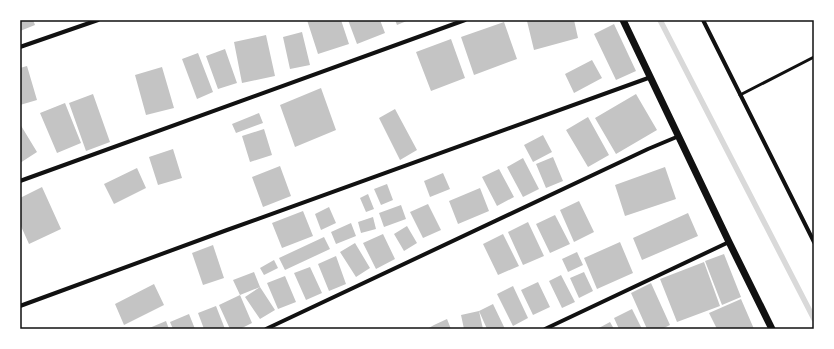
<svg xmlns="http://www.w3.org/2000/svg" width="834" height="349" font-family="Quicksand,sans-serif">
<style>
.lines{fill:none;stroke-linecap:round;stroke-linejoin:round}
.stream{stroke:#d9d9d9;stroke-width:5.5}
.building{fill:#c4c4c4}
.service{stroke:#111;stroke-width:3}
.minor{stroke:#111;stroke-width:4}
.tertiary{stroke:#111;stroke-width:7}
.neatline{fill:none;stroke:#111;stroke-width:1.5}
</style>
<rect width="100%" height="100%" fill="#fff"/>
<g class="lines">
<!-- stream -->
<path class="stream" d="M 660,20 L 814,319"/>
</g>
<!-- building -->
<path class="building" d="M 20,20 L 33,20 L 35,25 L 20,31 Z
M 307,20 L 341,20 L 349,44 L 318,54 Z
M 348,20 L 380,20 L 385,33 L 357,44 Z
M 395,20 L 409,20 L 397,25 Z
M 531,20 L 574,20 L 578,38 L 534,50 L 527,21 Z
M 504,22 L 517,59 L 474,75 L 461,37 Z
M 614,24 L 636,71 L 616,80 L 594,34 Z
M 302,32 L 310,65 L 290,69 L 283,37 Z
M 266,35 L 275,76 L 242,83 L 234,42 Z
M 451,39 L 465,78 L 431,91 L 416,52 Z
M 225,49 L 237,83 L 218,89 L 206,56 Z
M 198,53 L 213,92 L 197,99 L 182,59 Z
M 592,60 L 602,78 L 574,93 L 565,74 Z
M 27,66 L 37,100 L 20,105 L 20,68 Z
M 162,67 L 174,108 L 146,115 L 135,75 Z
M 321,88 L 336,130 L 295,147 L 280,105 Z
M 93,94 L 110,142 L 86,151 L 69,103 Z
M 636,94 L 657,130 L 616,154 L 595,118 Z
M 65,103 L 81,143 L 57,153 L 40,113 Z
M 395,109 L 417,150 L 400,160 L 379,118 Z
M 259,113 L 263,123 L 236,133 L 232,124 Z
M 588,117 L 609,155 L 588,167 L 566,130 Z
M 20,124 L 37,152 L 20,163 Z
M 264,129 L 272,155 L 250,162 L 242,136 Z
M 543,135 L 552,152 L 533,162 L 524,145 Z
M 173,149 L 182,178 L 158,185 L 149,157 Z
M 553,157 L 563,181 L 546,188 L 536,164 Z
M 523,158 L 539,189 L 523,197 L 507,167 Z
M 280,166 L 291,196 L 263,207 L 252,177 Z
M 665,167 L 676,199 L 625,216 L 615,185 Z
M 137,168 L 146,188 L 114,204 L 104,184 Z
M 499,169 L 514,197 L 497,206 L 482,177 Z
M 443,173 L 450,189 L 430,197 L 424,181 Z
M 387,184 L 393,200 L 381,205 L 374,189 Z
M 42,187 L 61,229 L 29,244 L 20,224 L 20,198 Z
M 480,188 L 489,211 L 458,224 L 449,201 Z
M 368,194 L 374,209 L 366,212 L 360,198 Z
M 579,201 L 594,232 L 574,242 L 560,210 Z
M 428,204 L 441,230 L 423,238 L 410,212 Z
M 401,205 L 406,219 L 384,227 L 379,213 Z
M 329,207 L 336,223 L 321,230 L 315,214 Z
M 303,211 L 313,236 L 282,248 L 272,223 Z
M 688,213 L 698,236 L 642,260 L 633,238 Z
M 555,215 L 570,244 L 550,253 L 536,224 Z
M 373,217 L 376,229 L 361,233 L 358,222 Z
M 528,222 L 544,256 L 523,265 L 508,232 Z
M 351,223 L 356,236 L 336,244 L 331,232 Z
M 407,226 L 417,243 L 404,251 L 394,234 Z
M 383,234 L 395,259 L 376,269 L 363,243 Z
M 503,234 L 519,266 L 498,275 L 483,244 Z
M 324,237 L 330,249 L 285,270 L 279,258 Z
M 620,242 L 633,273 L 597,289 L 584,258 Z
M 355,243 L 370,268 L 356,277 L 340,252 Z
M 213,245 L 224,278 L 203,285 L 192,253 Z
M 577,252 L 583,265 L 568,272 L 562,259 Z
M 724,254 L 741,297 L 722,305 L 705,261 Z
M 336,256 L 346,284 L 329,291 L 318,264 Z
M 274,260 L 278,268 L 264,275 L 260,268 Z
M 704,262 L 720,306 L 677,322 L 660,279 Z
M 310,267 L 322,293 L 306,300 L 294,273 Z
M 254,272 L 260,287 L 275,310 L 260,319 L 245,297 L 260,287 L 240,295 L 233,280 Z
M 584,272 L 593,291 L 579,298 L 570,278 Z
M 561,275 L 575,302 L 562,308 L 549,281 Z
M 285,276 L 296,302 L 278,309 L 267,283 Z
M 538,282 L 550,307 L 533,315 L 521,290 Z
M 651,283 L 670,325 L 662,329 L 647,329 L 631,293 Z
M 154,284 L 164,305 L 124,325 L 115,304 Z
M 513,286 L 528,318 L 513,326 L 497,294 Z
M 240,295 L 252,323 L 240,329 L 230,329 L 219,305 Z
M 741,299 L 754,329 L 717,329 L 709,313 Z
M 493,304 L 505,329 L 487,329 L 479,311 Z
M 216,306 L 225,329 L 204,329 L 198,313 Z
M 632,309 L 642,329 L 619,329 L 614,318 Z
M 479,311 L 483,329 L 464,329 L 461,315 Z
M 189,314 L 195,329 L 173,329 L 170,322 Z
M 447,319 L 451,329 L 427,329 L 434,325 Z
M 166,321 L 169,329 L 147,329 Z
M 610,322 L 614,329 L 597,329 Z"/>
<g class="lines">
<!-- service -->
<path class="service" d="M 740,95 L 814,57"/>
<!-- minor -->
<path class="minor" d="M 703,20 L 814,242
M 20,47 L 98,20
M 20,181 L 465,20
M 20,306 L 227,230 L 651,77
M 266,329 L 648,149 L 679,136
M 545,329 L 729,242"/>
<!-- tertiary -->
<path class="tertiary" d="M 623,20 L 729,242 L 772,329"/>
</g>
<!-- border -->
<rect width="834" height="349" fill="none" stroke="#ffffff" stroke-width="42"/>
<rect x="21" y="21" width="792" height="307" class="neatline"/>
</svg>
